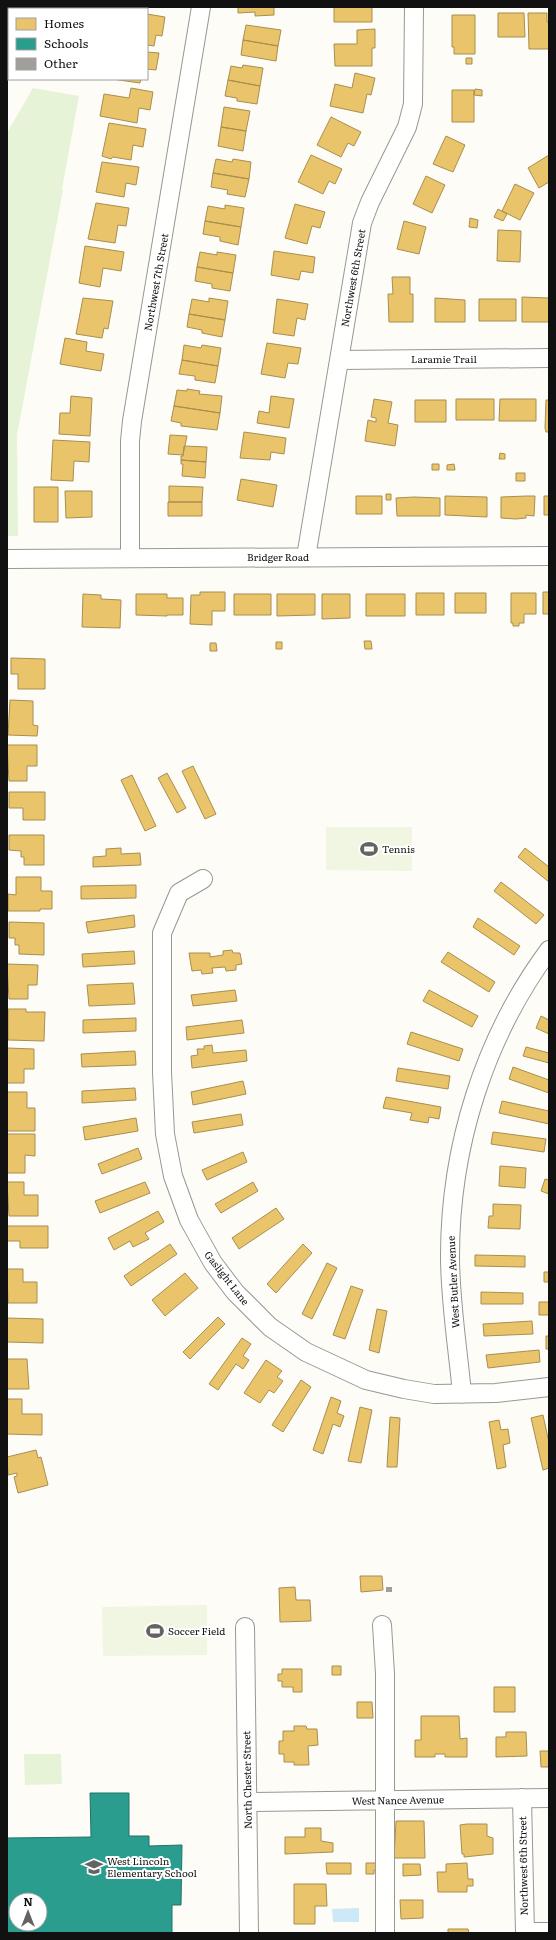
<svg xmlns="http://www.w3.org/2000/svg" width="556" height="1940" font-family="Literata,serif">
<style>
.green{fill:#e7f3d7}
.pitch{fill:#f0f6e1}
.water{fill:#cde8f7}
.homes{fill:#e9c46a;stroke:#a88e4f}
.schools{fill:#2a9d8f;stroke:#227369;fill-rule:evenodd}
.building{fill:#a19f9c}
.lines{fill:none;stroke-linecap:round;stroke-linejoin:round}
.minor-casing{stroke:#979795;stroke-width:20}
.minor{stroke:#fffffe;stroke-width:18}
.labels{text-anchor:middle;stroke-width:4;stroke-linejoin:round;paint-order:stroke}
.street-label{font-size:10px;fill:#111;stroke:#fff}
.poi-label{font-size:10px;fill:#111;stroke:#fff;text-anchor:start}
</style>
<rect width="100%" height="100%" fill="#fdfcf7"/>
<!-- green -->
<path class="green" d="M 33,88 L 79,96 L 62,189 L 63,190 L 17,435 L 18,536 L 7,536 L 7,133 Z
M 24,1754 L 61,1754 L 62,1784 L 25,1785 Z"/>
<!-- pitch -->
<path class="pitch" d="M 326,827 L 412,827 L 412,871 L 326,870 Z
M 207,1605 L 207,1655 L 103,1656 L 102,1607 Z"/>
<!-- water -->
<path class="water" d="M 359,1908 L 359,1922 L 333,1922 L 332,1909 Z"/>
<!-- homes -->
<path class="homes" d="M 238,7 L 274,7 L 274,15 L 255,16 L 255,12 L 238,13 Z
M 334,7 L 372,7 L 372,22 L 334,22 Z
M 8,9 L 9,9 L 9,44 L 7,44 Z
M 498,13 L 524,13 L 525,37 L 498,37 Z
M 528,13 L 547,13 L 547,22 L 549,22 L 549,49 L 529,49 Z
M 147,14 L 165,17 L 162,36 L 156,35 L 154,46 L 147,45 Z
M 452,15 L 475,15 L 475,54 L 454,54 L 454,47 L 452,47 Z
M 246,25 L 281,30 L 278,46 L 243,40 Z
M 375,29 L 375,48 L 372,48 L 372,66 L 335,66 L 334,44 L 357,44 L 357,30 Z
M 243,40 L 278,46 L 276,61 L 241,55 Z
M 147,52 L 159,53 L 156,70 L 147,69 Z
M 466,58 L 472,58 L 472,64 L 466,64 Z
M 243,65 L 263,68 L 260,86 L 228,80 L 231,66 L 242,68 Z
M 355,73 L 375,78 L 371,95 L 367,94 L 363,113 L 330,106 L 335,84 L 352,88 Z
M 112,79 L 141,79 L 140,83 Z
M 228,80 L 260,86 L 257,104 L 237,101 L 237,98 L 225,96 Z
M 131,88 L 153,92 L 150,110 L 139,108 L 137,123 L 100,116 L 104,94 L 129,98 Z
M 475,89 L 482,90 L 482,96 L 474,95 Z
M 452,90 L 474,90 L 474,122 L 452,122 Z
M 224,107 L 250,111 L 246,131 L 221,127 Z
M 331,117 L 361,132 L 354,146 L 348,143 L 341,157 L 317,145 Z
M 109,123 L 146,129 L 143,147 L 133,145 L 131,160 L 113,157 L 111,159 L 102,156 Z
M 221,127 L 246,131 L 243,151 L 218,146 Z
M 446,136 L 465,145 L 453,172 L 433,164 Z
M 311,155 L 342,169 L 335,184 L 329,181 L 323,194 L 298,182 Z
M 549,155 L 549,182 L 539,188 L 528,168 Z
M 216,159 L 232,162 L 233,159 L 251,162 L 249,179 L 213,173 Z
M 102,162 L 139,167 L 136,185 L 126,183 L 124,197 L 96,192 Z
M 213,173 L 249,179 L 245,197 L 227,194 L 228,190 L 211,187 Z
M 426,176 L 445,185 L 432,213 L 413,204 Z
M 515,184 L 534,193 L 520,220 L 502,211 Z
M 96,203 L 129,208 L 126,226 L 118,225 L 115,243 L 88,239 Z
M 295,204 L 325,212 L 320,228 L 312,226 L 307,244 L 285,238 Z
M 225,205 L 244,208 L 241,227 L 205,221 L 208,206 L 225,209 Z
M 498,209 L 507,214 L 503,221 L 494,217 Z
M 470,218 L 478,220 L 477,228 L 469,227 Z
M 205,221 L 241,227 L 238,245 L 220,241 L 220,237 L 203,234 Z
M 404,221 L 426,227 L 419,254 L 397,249 Z
M 498,230 L 521,231 L 520,262 L 497,261 Z
M 85,246 L 124,252 L 121,271 L 103,268 L 100,287 L 79,283 Z
M 274,251 L 315,257 L 313,273 L 301,271 L 299,280 L 271,275 Z
M 200,252 L 217,255 L 217,252 L 236,255 L 233,273 L 197,267 Z
M 197,267 L 233,273 L 230,291 L 212,288 L 212,284 L 195,281 Z
M 392,277 L 410,277 L 410,294 L 413,294 L 413,322 L 389,322 L 388,294 L 393,294 Z
M 522,297 L 549,298 L 549,322 L 522,322 Z
M 83,298 L 113,301 L 108,329 L 104,328 L 102,338 L 76,334 Z
M 209,298 L 228,301 L 225,320 L 189,314 L 192,299 L 209,302 Z
M 435,298 L 465,300 L 465,322 L 435,322 Z
M 277,299 L 308,304 L 305,320 L 297,318 L 294,336 L 273,333 Z
M 479,299 L 516,299 L 516,321 L 479,321 Z
M 189,314 L 225,320 L 222,337 L 202,333 L 202,330 L 187,327 Z
M 65,338 L 87,342 L 86,351 L 104,354 L 101,371 L 60,364 Z
M 267,343 L 301,348 L 298,364 L 288,363 L 285,378 L 261,374 Z
M 184,345 L 201,348 L 202,345 L 221,348 L 218,366 L 182,360 Z
M 182,360 L 218,366 L 215,383 L 195,380 L 195,376 L 179,374 Z
M 187,389 L 200,391 L 199,394 L 222,396 L 220,413 L 174,406 L 177,390 L 187,391 Z
M 71,396 L 92,398 L 90,436 L 59,434 L 60,413 L 70,413 Z
M 271,396 L 294,399 L 289,428 L 257,423 L 259,411 L 269,413 Z
M 374,399 L 392,402 L 388,423 L 398,425 L 395,446 L 365,441 L 368,420 L 376,422 L 376,418 L 371,417 Z
M 456,399 L 494,399 L 494,420 L 456,420 Z
M 500,399 L 536,399 L 536,421 L 499,421 Z
M 415,400 L 446,400 L 446,422 L 415,422 Z
M 546,400 L 549,400 L 549,432 L 546,432 L 545,428 Z
M 174,406 L 220,413 L 217,430 L 181,426 L 181,423 L 171,421 Z
M 244,432 L 286,438 L 284,454 L 271,452 L 270,460 L 240,458 Z
M 170,435 L 187,436 L 183,455 L 168,454 Z
M 53,440 L 90,442 L 89,462 L 74,461 L 73,481 L 51,480 Z
M 184,446 L 207,447 L 206,462 L 181,460 L 181,456 L 183,456 Z
M 500,453 L 505,454 L 505,459 L 499,459 Z
M 181,460 L 206,462 L 205,478 L 182,476 L 183,464 L 181,464 Z
M 432,464 L 439,464 L 439,470 L 432,470 Z
M 454,464 L 455,470 L 447,470 L 447,465 Z
M 516,473 L 525,473 L 525,481 L 516,481 Z
M 241,479 L 277,485 L 273,507 L 237,500 Z
M 169,486 L 203,487 L 202,502 L 169,502 Z
M 34,487 L 58,487 L 58,522 L 34,522 Z
M 65,491 L 92,491 L 92,517 L 66,518 Z
M 386,494 L 391,494 L 391,500 L 386,500 Z
M 356,496 L 382,496 L 382,514 L 356,514 Z
M 445,496 L 487,497 L 487,517 L 445,515 Z
M 527,496 L 535,496 L 534,516 L 526,515 L 526,518 L 516,519 L 501,518 L 501,497 Z
M 544,496 L 549,496 L 549,515 L 544,515 Z
M 414,497 L 440,498 L 440,516 L 397,516 L 396,498 Z
M 168,502 L 202,502 L 202,516 L 168,516 Z
M 200,592 L 225,592 L 225,611 L 212,611 L 212,625 L 190,624 L 191,595 L 200,595 Z
M 543,592 L 549,592 L 549,614 L 543,614 Z
M 416,593 L 444,593 L 444,615 L 416,615 Z
M 455,593 L 486,593 L 486,613 L 455,613 Z
M 511,593 L 536,593 L 536,614 L 524,614 L 524,623 L 519,623 L 519,626 L 513,626 L 513,623 L 511,623 Z
M 83,594 L 101,595 L 101,599 L 121,600 L 120,628 L 82,627 Z
M 136,594 L 167,594 L 167,598 L 183,598 L 183,615 L 167,615 L 167,616 L 136,615 Z
M 234,594 L 271,594 L 271,615 L 234,615 Z
M 277,594 L 315,594 L 315,615 L 277,616 Z
M 322,594 L 350,594 L 350,618 L 322,619 Z
M 366,594 L 405,594 L 405,616 L 366,616 Z
M 364,641 L 371,641 L 372,649 L 365,649 Z
M 276,642 L 282,642 L 282,649 L 276,649 Z
M 210,643 L 216,643 L 217,651 L 210,651 Z
M 11,658 L 45,659 L 45,689 L 18,689 L 18,674 L 11,674 Z
M 10,700 L 33,701 L 33,725 L 38,726 L 37,736 L 8,735 Z
M 7,745 L 37,745 L 37,766 L 27,766 L 27,781 L 9,781 Z
M 193,766 L 216,814 L 205,819 L 182,771 Z
M 167,773 L 186,808 L 177,813 L 158,778 Z
M 132,775 L 156,826 L 145,831 L 121,780 Z
M 9,792 L 45,792 L 45,820 L 23,820 L 23,808 L 9,808 Z
M 9,835 L 44,835 L 44,865 L 24,865 L 24,857 L 21,857 L 21,851 L 9,850 Z
M 121,848 L 121,854 L 140,853 L 141,865 L 93,867 L 93,857 L 106,856 L 106,849 Z
M 525,848 L 549,867 L 549,882 L 518,857 Z
M 16,877 L 41,877 L 41,891 L 52,891 L 52,909 L 40,909 L 40,911 L 8,911 L 8,894 L 16,895 Z
M 501,882 L 544,915 L 536,924 L 494,891 Z
M 136,885 L 136,898 L 81,899 L 81,886 Z
M 134,915 L 135,927 L 88,933 L 86,922 Z
M 478,918 L 520,946 L 514,955 L 473,927 Z
M 9,922 L 44,923 L 44,955 L 19,954 L 19,945 L 15,945 L 15,938 L 9,938 Z
M 232,950 L 233,953 L 240,953 L 242,964 L 236,965 L 236,970 L 226,971 L 225,967 L 212,968 L 213,973 L 202,974 L 201,970 L 192,971 L 189,953 L 210,953 L 210,957 L 223,955 L 223,951 Z
M 134,951 L 135,964 L 83,967 L 82,954 Z
M 448,952 L 495,982 L 489,992 L 441,962 Z
M 7,964 L 38,965 L 37,985 L 28,985 L 28,999 L 9,999 Z
M 133,983 L 135,1004 L 89,1006 L 87,985 Z
M 235,990 L 237,1001 L 193,1006 L 191,995 Z
M 429,990 L 478,1016 L 472,1027 L 423,1001 Z
M 8,1009 L 26,1009 L 26,1012 L 45,1012 L 44,1041 L 8,1040 Z
M 541,1016 L 549,1020 L 549,1034 L 536,1028 Z
M 136,1018 L 136,1031 L 83,1033 L 83,1020 Z
M 242,1020 L 244,1033 L 187,1040 L 186,1027 Z
M 411,1032 L 463,1049 L 459,1061 L 407,1044 Z
M 212,1045 L 213,1053 L 246,1050 L 247,1061 L 192,1068 L 191,1056 L 198,1055 L 197,1049 L 204,1049 L 204,1046 Z
M 526,1047 L 549,1053 L 549,1063 L 523,1056 Z
M 7,1048 L 34,1049 L 34,1069 L 24,1069 L 24,1083 L 7,1083 Z
M 135,1051 L 136,1065 L 82,1067 L 81,1054 Z
M 513,1067 L 549,1080 L 549,1093 L 509,1079 Z
M 398,1068 L 450,1076 L 448,1089 L 396,1081 Z
M 243,1081 L 246,1094 L 193,1105 L 191,1092 Z
M 135,1088 L 136,1100 L 82,1103 L 82,1091 Z
M 7,1092 L 27,1092 L 27,1108 L 35,1108 L 35,1131 L 7,1131 Z
M 386,1097 L 441,1107 L 439,1119 L 429,1117 L 428,1123 L 410,1120 L 412,1113 L 383,1108 Z
M 502,1101 L 549,1111 L 549,1124 L 499,1113 Z
M 241,1114 L 243,1125 L 194,1133 L 192,1122 Z
M 136,1118 L 138,1131 L 85,1140 L 83,1127 Z
M 493,1132 L 546,1139 L 544,1152 L 491,1144 Z
M 7,1134 L 35,1134 L 35,1156 L 25,1155 L 25,1173 L 7,1173 Z
M 138,1148 L 142,1159 L 102,1174 L 98,1164 Z
M 243,1152 L 247,1162 L 207,1180 L 202,1170 Z
M 500,1166 L 526,1168 L 525,1188 L 499,1186 Z
M 545,1179 L 549,1180 L 549,1194 L 541,1191 Z
M 7,1182 L 24,1182 L 24,1195 L 38,1195 L 38,1216 L 9,1216 Z
M 145,1182 L 150,1193 L 100,1213 L 95,1201 Z
M 253,1182 L 258,1191 L 221,1213 L 215,1204 Z
M 493,1204 L 521,1205 L 520,1229 L 488,1228 L 489,1216 L 493,1216 Z
M 276,1208 L 284,1219 L 239,1249 L 232,1238 Z
M 158,1211 L 164,1222 L 145,1233 L 149,1239 L 133,1247 L 130,1241 L 114,1250 L 108,1238 Z
M 7,1226 L 48,1226 L 48,1248 L 20,1248 L 20,1241 L 7,1241 Z
M 170,1244 L 177,1254 L 131,1286 L 124,1276 Z
M 303,1244 L 312,1253 L 276,1293 L 267,1284 Z
M 475,1255 L 525,1256 L 525,1267 L 475,1266 Z
M 327,1263 L 337,1268 L 312,1319 L 302,1314 Z
M 7,1269 L 23,1269 L 23,1282 L 37,1282 L 37,1303 L 8,1303 Z
M 544,1272 L 549,1272 L 549,1282 L 544,1282 Z
M 185,1273 L 198,1288 L 165,1316 L 152,1300 Z
M 351,1286 L 363,1290 L 345,1339 L 333,1335 Z
M 481,1292 L 523,1293 L 523,1304 L 481,1304 Z
M 539,1302 L 549,1302 L 549,1315 L 539,1315 Z
M 377,1309 L 387,1311 L 379,1353 L 369,1350 Z
M 218,1317 L 225,1324 L 190,1359 L 183,1352 Z
M 7,1318 L 43,1319 L 43,1343 L 7,1342 Z
M 532,1321 L 533,1334 L 484,1336 L 483,1324 Z
M 546,1336 L 549,1336 L 549,1349 L 546,1349 Z
M 242,1338 L 251,1344 L 243,1356 L 249,1360 L 243,1369 L 236,1364 L 218,1390 L 209,1384 Z
M 539,1350 L 540,1362 L 488,1368 L 486,1355 Z
M 7,1359 L 27,1359 L 29,1389 L 7,1389 Z
M 266,1360 L 282,1371 L 277,1377 L 283,1381 L 274,1393 L 269,1390 L 260,1403 L 244,1393 Z
M 301,1380 L 311,1387 L 283,1432 L 272,1425 Z
M 331,1397 L 341,1401 L 337,1413 L 344,1416 L 340,1427 L 333,1424 L 323,1454 L 313,1450 Z
M 7,1399 L 22,1399 L 22,1414 L 42,1414 L 42,1435 L 7,1434 Z
M 360,1407 L 372,1410 L 361,1463 L 348,1461 Z
M 543,1415 L 549,1443 L 549,1468 L 543,1470 L 531,1418 Z
M 390,1417 L 400,1418 L 397,1467 L 387,1467 Z
M 499,1420 L 501,1430 L 508,1429 L 510,1443 L 503,1445 L 506,1467 L 497,1469 L 489,1422 Z
M 36,1450 L 38,1458 L 41,1457 L 48,1485 L 18,1493 L 14,1477 L 17,1476 L 17,1473 L 8,1475 L 7,1457 Z
M 360,1576 L 382,1576 L 383,1590 L 361,1592 Z
M 295,1587 L 296,1600 L 310,1600 L 311,1621 L 280,1622 L 279,1588 Z
M 332,1666 L 341,1666 L 341,1675 L 332,1675 Z
M 282,1669 L 302,1669 L 302,1692 L 293,1692 L 293,1687 L 282,1687 L 282,1681 L 278,1681 L 278,1674 L 282,1674 Z
M 494,1687 L 515,1687 L 515,1712 L 494,1712 Z
M 357,1702 L 372,1702 L 373,1718 L 357,1718 Z
M 421,1716 L 459,1716 L 460,1739 L 467,1738 L 467,1757 L 445,1757 L 445,1754 L 435,1754 L 435,1757 L 415,1757 L 415,1740 L 421,1740 Z
M 294,1726 L 306,1726 L 307,1729 L 317,1729 L 318,1745 L 308,1746 L 309,1765 L 294,1765 L 294,1762 L 284,1762 L 284,1754 L 279,1754 L 279,1741 L 283,1741 L 283,1731 L 294,1731 Z
M 506,1732 L 526,1732 L 527,1756 L 496,1757 L 496,1737 L 506,1737 Z
M 540,1751 L 549,1751 L 549,1767 L 541,1767 Z
M 396,1821 L 424,1821 L 425,1858 L 394,1858 Z
M 467,1824 L 487,1824 L 487,1836 L 493,1838 L 493,1854 L 464,1857 L 464,1854 L 462,1854 L 460,1825 Z
M 305,1828 L 321,1828 L 321,1841 L 333,1843 L 333,1852 L 285,1854 L 285,1837 L 305,1837 Z
M 326,1863 L 351,1863 L 351,1874 L 327,1874 Z
M 366,1863 L 379,1863 L 379,1870 L 374,1870 L 374,1874 L 366,1874 Z
M 467,1863 L 468,1879 L 473,1879 L 473,1886 L 467,1886 L 467,1892 L 438,1892 L 437,1872 L 446,1872 L 446,1864 Z
M 403,1864 L 420,1864 L 421,1875 L 403,1876 Z
M 294,1884 L 326,1884 L 327,1906 L 315,1906 L 315,1924 L 294,1924 Z
M 400,1900 L 423,1900 L 423,1918 L 401,1919 Z
M 448,1929 L 468,1929 L 469,1933 L 448,1933 Z"/>
<!-- schools -->
<path class="schools" d="M 90,1793 L 129,1793 L 129,1836 L 149,1836 L 149,1846 L 182,1845 L 181,1905 L 172,1905 L 172,1933 L 7,1933 L 7,1838 L 91,1837 ZM 16,1900 L 40,1900 L 40,1924 L 16,1924 Z"/>
<!-- building -->
<path class="building" d="M 386,1587 L 392,1587 L 392,1592 L 386,1592 Z"/>
<g class="lines">
<!-- minor casing -->
<g class="minor-casing">
<path id="minor" d="M 339,360 L 549,358
M 306,557 L 362,223 L 370,202 L 407,127 L 413,104 L 414,7
M 130,558 L 130,441 L 132,421 L 201,7
M 7,559 L 549,556
M 203,879 L 179,893 L 162,933 L 162,1072 L 165,1134 L 173,1176 L 189,1220 L 213,1263 L 235,1292 L 270,1327 L 306,1352 L 366,1380 L 404,1389 L 434,1394 L 496,1393 L 549,1387
M 462,1394 C 458,1349 450,1302 450,1256 C 450,1147 484,1038 549,950
M 382,1625 L 385,1674 L 385,1933
M 245,1627 L 249,1933
M 522,1798 L 525,1933
M 247,1802 L 549,1798
M 525,1932 L 549,1932"/>
</g>
<!-- minor -->
<use href="#minor" class="minor"/>
</g>
<!-- icons -->
<defs>
<g id="stadium-bare" transform="scale(1.38)"><path d="M0-5a6.5 5 0 1 0 0 10a6.5 5 0 1 0 0-10ZM-3.5-1.8h7v3.6h-7Z" fill="#646362" stroke="#fff" stroke-width="2.5" paint-order="stroke"/></g>
<g id="school-bare" transform="scale(1.38)"><path d="M0-5L7-2L0 1L-7-2ZM-4 1L0 2.5L4 1V4Q0 6-4 4Z" fill="#646362" stroke="#fff" stroke-width="2.5" paint-order="stroke"/></g>
</defs>
<g fill-rule="evenodd">
<use href="#stadium-bare" x="369" y="849"/>
<use href="#stadium-bare" x="155" y="1631"/>
<use href="#school-bare" x="94" y="1867"/>
</g>
<g class="labels">
<!-- street labels -->
<g class="street-label">
<text transform="translate(353 278) rotate(-80)" y="4">Northwest 6th Street</text>
<text transform="translate(156 282) rotate(-80)" y="4">Northwest 7th Street</text>
<text x="444" y="363">Laramie Trail</text>
<text x="278" y="561">Bridger Road</text>
<text transform="translate(227 1278) rotate(52)" y="4">Gaslight Lane</text>
<text transform="translate(453 1282) rotate(-93)" y="4">West Butler Avenue</text>
<text transform="translate(247 1780) rotate(-91)" y="4">North Chester Street</text>
<text transform="translate(398 1800) rotate(-1)" y="4">West Nance Avenue</text>
<text transform="translate(523 1866) rotate(-91)" y="4">Northwest 6th Street</text>
</g>
<!-- poi labels -->
<g class="poi-label">
<text x="382" y="853">Tennis</text>
<text x="168" y="1635">Soccer Field</text>
<text x="107" y="1865">West Lincoln<tspan x="107" dy="12">Elementary School</tspan></text>
</g>
</g>
<!-- border -->
<rect width="556" height="1940" fill="none" stroke="#111111" stroke-width="16"/>
<!-- legend -->
<rect x="8" y="8" width="140" height="72" fill="#ffffff" stroke="#a0a0a0"/>
<rect x="16" y="18" width="20" height="12" fill="#e9c46a" stroke="#a0a0a0"/>
<text x="44" y="28" font-size="12" fill="#111111">Homes</text>
<rect x="16" y="38" width="20" height="12" fill="#2a9d8f" stroke="#a0a0a0"/>
<text x="44" y="48" font-size="12" fill="#111111">Schools</text>
<rect x="16" y="58" width="20" height="12" fill="#a19f9c" stroke="#a0a0a0"/>
<text x="44" y="68" font-size="12" fill="#111111">Other</text>
<!-- north arrow -->
<g transform="translate(28 1912)"><circle r="19" fill="#ffffff" stroke="#a0a0a0"/>
<path d="M0-3L7 15L0 10L-7 15Z" fill="#646362"/>
<text y="-6" font-size="11" font-weight="bold" text-anchor="middle" fill="#111111">N</text>
</g>
</svg>
